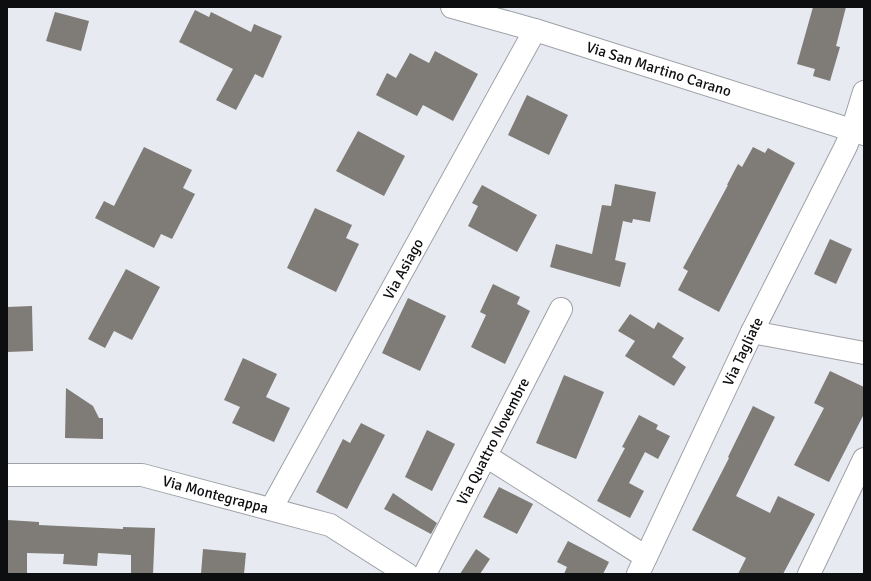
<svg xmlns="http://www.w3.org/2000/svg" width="871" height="581" font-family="Signika,sans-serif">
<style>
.building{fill:#7f7b76}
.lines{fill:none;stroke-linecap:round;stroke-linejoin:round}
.street-casing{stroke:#9ea1a7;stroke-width:24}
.secondary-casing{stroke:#9ea1a7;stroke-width:24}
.street{stroke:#fff;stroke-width:22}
.secondary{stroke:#fff;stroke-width:22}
.labels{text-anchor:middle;stroke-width:4;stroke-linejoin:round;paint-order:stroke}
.street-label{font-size:15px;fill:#0d0e10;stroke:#e7eaf0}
</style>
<rect width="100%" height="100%" fill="#e7eaf0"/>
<!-- building -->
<path class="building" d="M 813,7 L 846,7 L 836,46 L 840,47 L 830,81 L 813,76 L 815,69 L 797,64 Z
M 195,10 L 209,17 L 211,12 L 251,32 L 254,24 L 282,36 L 263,78 L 255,74 L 236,110 L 216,100 L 233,69 L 179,42 Z
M 55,12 L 89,21 L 81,51 L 46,41 Z
M 435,51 L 478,74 L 453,121 L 423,105 L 417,116 L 376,95 L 387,73 L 396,78 L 410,53 L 429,63 Z
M 527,95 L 568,115 L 549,155 L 508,135 Z
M 358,131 L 405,156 L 384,196 L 336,171 Z
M 144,147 L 192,170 L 183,188 L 195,194 L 172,239 L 161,234 L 154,248 L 95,218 L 104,201 L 114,206 Z
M 753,147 L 765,153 L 768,148 L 795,163 L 719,312 L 678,290 L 688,271 L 683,268 L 728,185 L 727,185 L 738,164 L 742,167 Z
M 615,184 L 656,192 L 650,222 L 633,219 L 632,223 L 623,221 L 615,260 L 626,263 L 620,287 L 550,267 L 556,244 L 592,254 L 602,205 L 611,206 Z
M 482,185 L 537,215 L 517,252 L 468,226 L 478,206 L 472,203 Z
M 315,208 L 352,225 L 346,238 L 359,244 L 336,292 L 287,268 Z
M 830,239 L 852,249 L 836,284 L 814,274 Z
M 126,269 L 160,287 L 132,340 L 114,331 L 105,348 L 88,339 Z
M 493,284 L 520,297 L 517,304 L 530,311 L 505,364 L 471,347 L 486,315 L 480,312 Z
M 408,298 L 446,316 L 420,371 L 382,353 Z
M 32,306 L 33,351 L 7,352 L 7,307 Z
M 630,314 L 654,329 L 658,322 L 684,338 L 672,357 L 686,367 L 674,386 L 625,356 L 635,341 L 618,331 Z
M 243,358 L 277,374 L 266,397 L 290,408 L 274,442 L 232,423 L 240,407 L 224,400 Z
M 830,371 L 864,387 L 864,414 L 829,482 L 794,465 L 824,408 L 814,403 Z
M 564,375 L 604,392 L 576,459 L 536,443 Z
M 66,388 L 93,406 L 99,418 L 103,418 L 103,439 L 65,438 Z
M 753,406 L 775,417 L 736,496 L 770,513 L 778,496 L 815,514 L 783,574 L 738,574 L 746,558 L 692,530 L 729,458 L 728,457 Z
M 639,415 L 658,425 L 656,429 L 670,436 L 658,459 L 645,452 L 629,483 L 644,491 L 630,518 L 597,501 L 625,448 L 622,447 Z
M 361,423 L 385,435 L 347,509 L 316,492 L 343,439 L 350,443 Z
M 427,430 L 455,444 L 432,491 L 405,477 Z
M 499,487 L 533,504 L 517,534 L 483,517 Z
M 393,493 L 437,523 L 431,534 L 384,509 Z
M 7,520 L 39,522 L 39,525 L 123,529 L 123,527 L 155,528 L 153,574 L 131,574 L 131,555 L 98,553 L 97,566 L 63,564 L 64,554 L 27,553 L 27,574 L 7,574 Z
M 568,541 L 609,562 L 603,574 L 564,574 L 567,567 L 557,562 Z
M 203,549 L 246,553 L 244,574 L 201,574 Z
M 476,549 L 490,559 L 480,574 L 460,574 Z"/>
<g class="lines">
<!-- street casing -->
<g class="street-casing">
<g id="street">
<path d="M 752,332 L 864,353"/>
<path d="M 486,456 L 646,557"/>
<path id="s1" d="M 7,475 L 142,475 L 330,525 L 407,574"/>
<path id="s2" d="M 271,509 L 535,30"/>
<path id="s3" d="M 425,574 L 561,309"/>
<path id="s4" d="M 638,574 L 752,332 L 846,146 L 852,131 L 864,92"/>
<path d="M 809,574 L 864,459"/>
</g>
</g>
<!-- secondary casing -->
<g class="secondary-casing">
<g id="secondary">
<path id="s5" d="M 452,7 L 535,30 L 864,134"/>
</g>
</g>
<!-- street -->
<use href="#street" class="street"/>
<!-- secondary -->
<use href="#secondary" class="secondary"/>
</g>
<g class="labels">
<!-- street labels -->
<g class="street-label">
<text dy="5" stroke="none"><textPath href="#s5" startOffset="216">Via San Martino Carano</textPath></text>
<text dy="5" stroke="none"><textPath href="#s2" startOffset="274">Via Asiago</textPath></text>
<text dy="5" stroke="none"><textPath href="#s4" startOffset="246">Via Tagliate</textPath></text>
<text dy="5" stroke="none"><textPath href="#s3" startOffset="149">Via Quattro Novembre</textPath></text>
<text dy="5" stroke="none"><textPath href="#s1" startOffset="211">Via Montegrappa</textPath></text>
</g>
</g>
<!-- border -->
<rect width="871" height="581" fill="none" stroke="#0d0e10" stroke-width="16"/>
</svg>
